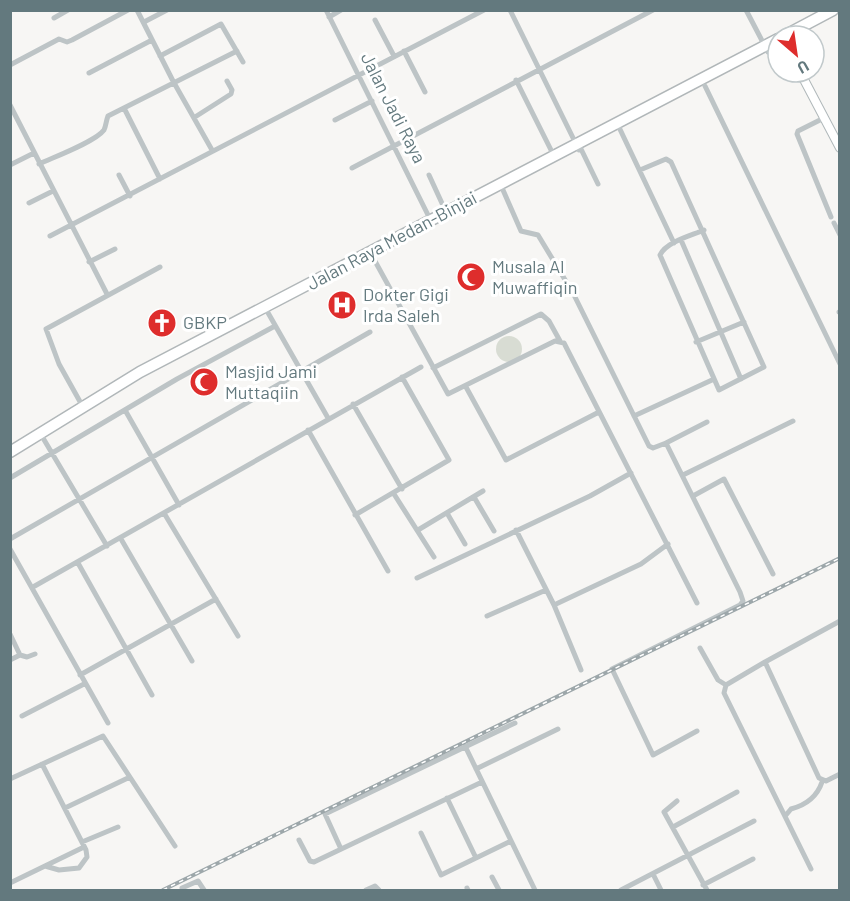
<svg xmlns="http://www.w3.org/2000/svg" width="850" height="901" font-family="Barlow,sans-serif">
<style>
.green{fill:#d8dcd3}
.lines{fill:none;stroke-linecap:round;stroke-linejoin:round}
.secondary-casing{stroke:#b0b8ba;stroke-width:10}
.highway-casing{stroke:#b1b7b9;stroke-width:13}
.street{stroke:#bdc4c6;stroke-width:5}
.secondary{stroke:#fff;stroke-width:8}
.highway{stroke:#fff;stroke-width:10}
.rail-casing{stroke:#9da7aa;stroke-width:4}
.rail{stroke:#fff;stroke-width:1.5;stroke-dasharray:4.5;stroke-linecap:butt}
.labels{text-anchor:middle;stroke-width:6;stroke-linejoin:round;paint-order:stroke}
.street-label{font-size:18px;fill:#63797e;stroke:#fff}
.poi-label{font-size:18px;fill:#63797e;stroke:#fff;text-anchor:start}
</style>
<rect width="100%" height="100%" fill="#f7f6f4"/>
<!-- green -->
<path class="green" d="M496 349a13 13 0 1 1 26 0a13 13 0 1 1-26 0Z"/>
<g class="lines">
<!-- secondary casing -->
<g class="secondary-casing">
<path id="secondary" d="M 800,72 L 840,148"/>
</g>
<!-- highway casing -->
<g class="highway-casing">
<path id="highway" d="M 784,36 L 833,10
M 10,452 L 140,372 L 778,39"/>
</g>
<!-- street -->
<path class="street" d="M 137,10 L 173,81 L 212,150
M 326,10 L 431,221
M 510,10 L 579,150
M 746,10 L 768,52
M 329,17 L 341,10
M 54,18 L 68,10
M 375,20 L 394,56
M 144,22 L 167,10
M 404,51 L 425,92
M 160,56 L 221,24 L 243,62
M 10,65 L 59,39 L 67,42 L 72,40 L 128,10
M 89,73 L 152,40
M 516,80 L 554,156
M 705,86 L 840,364
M 10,105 L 107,294
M 124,108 L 160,179
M 195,117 L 231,94 L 232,90 L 227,81
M 824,118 L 798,131 L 797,134 L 831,217
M 335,120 L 372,101
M 617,123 L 674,243
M 581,149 L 598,184
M 39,164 C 54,157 95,142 104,130 C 106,126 106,121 108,116 L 237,51
M 10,165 L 34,153
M 352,168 L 653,10
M 640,170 L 666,159 L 671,162 L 764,367 L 719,390 L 660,255 C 666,242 690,236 704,230
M 119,175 L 130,196
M 429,175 L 446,212
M 503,190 L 521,231 L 538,235 L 573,293 L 649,446 L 653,448 L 666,443 L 740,592 L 743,601 L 740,605 L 612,669 L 653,755 L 697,731
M 29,203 L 53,191
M 834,223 L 840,235
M 50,236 L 484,10
M 681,240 L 741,379
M 370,252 L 448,394 L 555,341 L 564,343 L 697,603
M 89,262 L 115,249
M 267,311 L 328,418
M 839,312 L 840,312
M 696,342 L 744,322
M 433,368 L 541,314 L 549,321 L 560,341
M 466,387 L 506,460 L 599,412
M 353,404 L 402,489
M 83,407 L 59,364 L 46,329 L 160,267
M 125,410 L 179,505
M 634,416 L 712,380
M 308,430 L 388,571
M 43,438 L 107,546
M 666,443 L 707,422
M 683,475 L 793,421
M 10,478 L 177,379 L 275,326
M 394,494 L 434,557
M 693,496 L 724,479 L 773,574
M 474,497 L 494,531
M 164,513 L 238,636
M 447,513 L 465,544
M 355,515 L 449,460 L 402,377
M 418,530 L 483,491
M 516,530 L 554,605 L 641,564 L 668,544
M 10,539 L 370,332
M 121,539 L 192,661
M 10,549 L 108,723
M 78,563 L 152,695
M 417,578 L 590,496 L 631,473
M 33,587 L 421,367
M 554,605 L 581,670
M 487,616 L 546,590
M 840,621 L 765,662 L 819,778 L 826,781 L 840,774
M 10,634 L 20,655
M 700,648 L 718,680 L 726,685
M 10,660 L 20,655 L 27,657 L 35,654
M 765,662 L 726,685 L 724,693 L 811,869
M 80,675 L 216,599
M 22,716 L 84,684
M 465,746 L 535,890
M 42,764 L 86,850 L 87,857 L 79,868 L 59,870 L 45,866
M 476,769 L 558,729
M 10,779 L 103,736 L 175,846
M 447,798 L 476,858
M 677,801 L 664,812 L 707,890
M 65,808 L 130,777
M 786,815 L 791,809 C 806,805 817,797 822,782
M 673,827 L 737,792
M 421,833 L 441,875 L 511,841
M 299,840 L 310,861 L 314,862 L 482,782
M 82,842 L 118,827
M 341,849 L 325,814 L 515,723
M 653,874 L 661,890
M 492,877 L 499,890
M 10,883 L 84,847
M 703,885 L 753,859
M 182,888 L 198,881 L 204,890
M 467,888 L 468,890
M 366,890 L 375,886 L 379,890
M 621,890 L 754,821"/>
<!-- secondary -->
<use href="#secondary" class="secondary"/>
<!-- highway -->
<use href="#highway" class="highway"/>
<!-- rail casing -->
<g class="rail-casing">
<path id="rail" d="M 163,890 L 840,558"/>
</g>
<!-- rail -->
<use href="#rail" class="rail"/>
</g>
<!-- icons -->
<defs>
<g id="mosque-disc" transform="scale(1.5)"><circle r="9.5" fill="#de2d2c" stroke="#fff"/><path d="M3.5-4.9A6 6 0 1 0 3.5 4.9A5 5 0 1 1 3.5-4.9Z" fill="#fff"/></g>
<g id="hospital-disc" transform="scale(1.5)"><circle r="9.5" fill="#de2d2c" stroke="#fff"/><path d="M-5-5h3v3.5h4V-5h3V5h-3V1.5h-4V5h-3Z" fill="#fff"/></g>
<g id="church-disc" transform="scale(1.5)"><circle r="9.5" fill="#de2d2c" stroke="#fff"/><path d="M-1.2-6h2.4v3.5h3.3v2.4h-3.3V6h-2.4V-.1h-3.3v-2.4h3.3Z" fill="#fff"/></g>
</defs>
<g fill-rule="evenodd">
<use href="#mosque-disc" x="471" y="277"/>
<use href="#hospital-disc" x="342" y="305"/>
<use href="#church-disc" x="162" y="323"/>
<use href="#mosque-disc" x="204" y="382"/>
</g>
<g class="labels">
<!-- street labels -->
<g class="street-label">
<text transform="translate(393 108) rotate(63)" y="6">Jalan Jadi Raya</text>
<text transform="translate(392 241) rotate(-28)" y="6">Jalan Raya Medan-Binjai</text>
</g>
<!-- poi labels -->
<g class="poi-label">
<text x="492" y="273">Musala Al<tspan x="492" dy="21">Muwaffiqin</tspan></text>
<text x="363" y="301">Dokter Gigi<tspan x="363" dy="21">Irda Saleh</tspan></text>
<text x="183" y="329">GBKP</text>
<text x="225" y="378">Masjid Jami<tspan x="225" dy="21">Muttaqiin</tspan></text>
</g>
</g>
<!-- border -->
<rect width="850" height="901" fill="none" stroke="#63797e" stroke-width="24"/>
<!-- north arrow -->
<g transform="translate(796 54) rotate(151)"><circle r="28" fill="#ffffff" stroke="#c1c9cb" stroke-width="1.5"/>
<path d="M0-4.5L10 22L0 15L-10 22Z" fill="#de2d2c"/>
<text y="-9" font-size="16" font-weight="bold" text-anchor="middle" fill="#63797e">U</text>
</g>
</svg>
